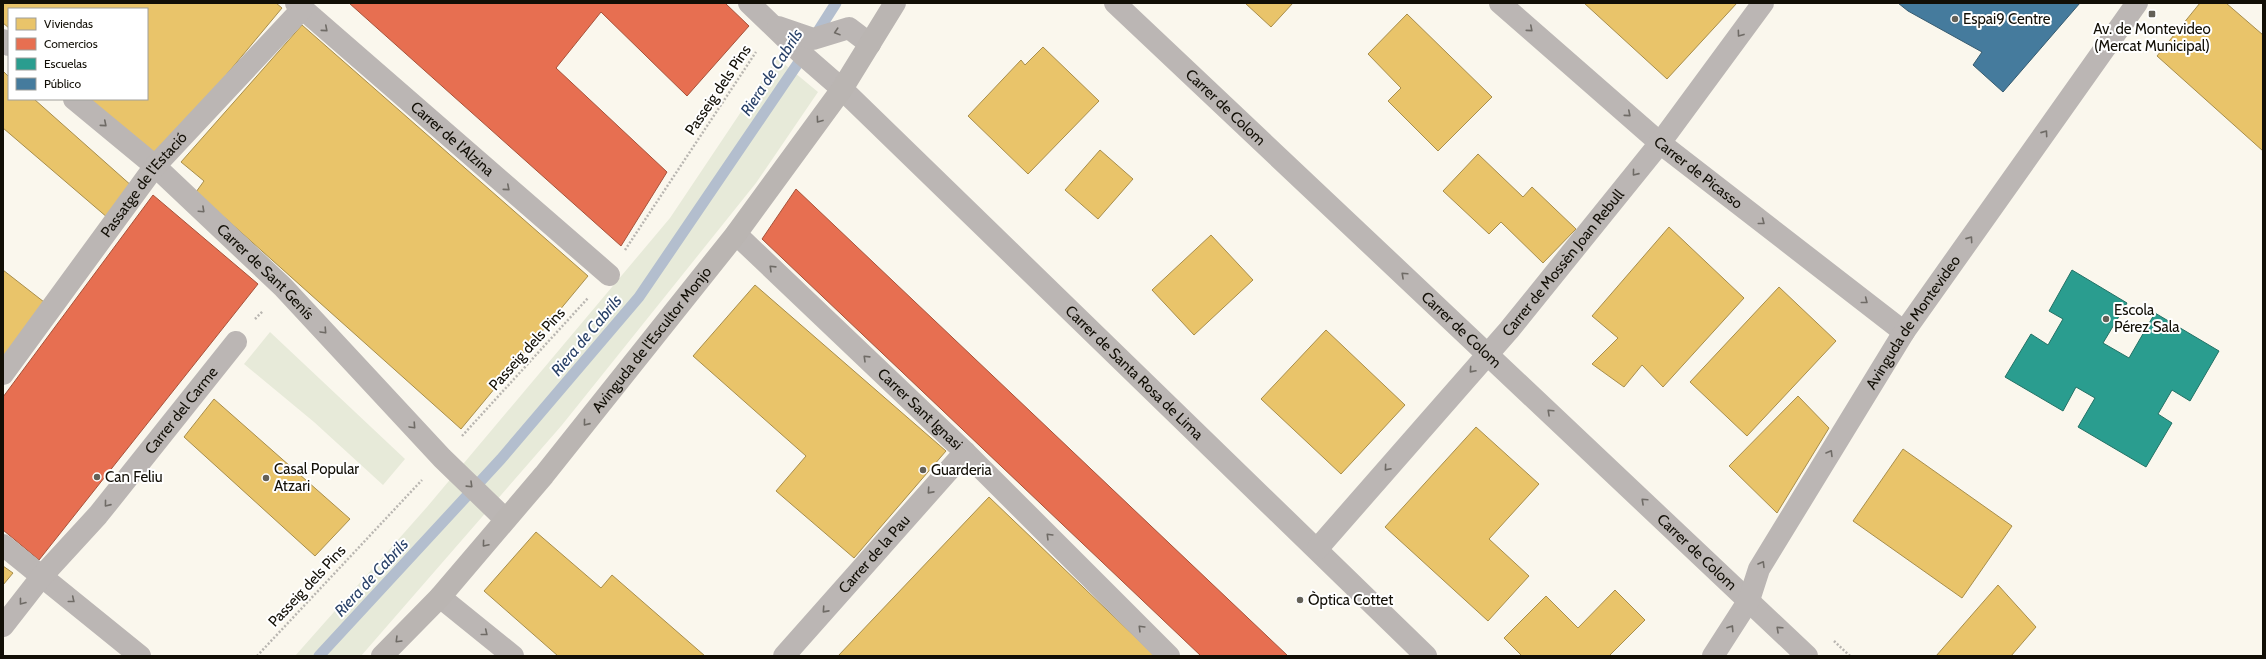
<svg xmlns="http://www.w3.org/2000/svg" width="2266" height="659" font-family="Cabin,sans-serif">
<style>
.green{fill:#e7ead9}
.homes{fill:#e9c46a;stroke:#a88e4c}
.shops{fill:#e76f51;stroke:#a7523a}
.schools{fill:#2a9d8f;stroke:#237266}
.public{fill:#457b9d;stroke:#365b70}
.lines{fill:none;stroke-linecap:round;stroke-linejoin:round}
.stream{stroke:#b3bece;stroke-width:11}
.path{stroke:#b9b6b1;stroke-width:2.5;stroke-dasharray:2 2;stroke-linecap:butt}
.street{stroke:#bbb6b4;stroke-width:22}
.secondary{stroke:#bab5b2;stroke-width:22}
.oneway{stroke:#6f6b66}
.oneway2{stroke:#6e6a65}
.poi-dot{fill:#636057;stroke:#fff;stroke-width:1.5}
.labels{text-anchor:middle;stroke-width:4;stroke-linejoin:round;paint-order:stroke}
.poi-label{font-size:15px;fill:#120f06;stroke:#fff;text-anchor:start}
.street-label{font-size:15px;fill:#120f06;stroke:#fff}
.water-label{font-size:16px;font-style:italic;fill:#294168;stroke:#fff}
</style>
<rect width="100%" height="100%" fill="#faf7ed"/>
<!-- green -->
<path class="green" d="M 777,58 L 818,92 L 756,183 L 562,425 L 361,656 L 295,656 L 427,507 L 670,218 Z
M 270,332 L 405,459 L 383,485 L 314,422 L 244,364 Z"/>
<!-- homes -->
<path class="homes" d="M 3,3 L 276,3 L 282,8 L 157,158 L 90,99 L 147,99 L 147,9 L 9,9 L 9,28 L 3,23 Z
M 1245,3 L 1293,3 L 1271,27 Z
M 1584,3 L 1737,3 L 1667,79 Z
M 2200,3 L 2226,3 L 2263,35 L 2263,151 L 2157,56 Z
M 1407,14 L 1492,97 L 1438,151 L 1388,101 L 1401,88 L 1368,54 Z
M 302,25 L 588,276 L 461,429 L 196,192 L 204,181 L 181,162 Z
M 1043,47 L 1099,101 L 1028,174 L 968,116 L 1021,60 L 1025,65 Z
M 3,71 L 9,77 L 9,99 L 34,99 L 133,187 L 108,218 L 3,128 Z
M 1100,150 L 1133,179 L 1098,219 L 1065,190 Z
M 1478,154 L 1523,197 L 1532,187 L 1576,229 L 1543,263 L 1501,222 L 1489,234 L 1443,191 Z
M 1669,227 L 1744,298 L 1663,387 L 1642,365 L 1624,387 L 1592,364 L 1618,338 L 1592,316 Z
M 1211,235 L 1253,280 L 1194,335 L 1152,290 Z
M 3,270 L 44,302 L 3,358 Z
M 755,285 L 946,451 L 854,558 L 776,491 L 806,456 L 693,356 Z
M 1779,287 L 1836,341 L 1747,436 L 1690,382 Z
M 1326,330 L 1405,405 L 1341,474 L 1261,399 Z
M 1798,396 L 1829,428 L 1777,513 L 1729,466 Z
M 214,399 L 350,519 L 315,556 L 184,437 Z
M 1476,427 L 1539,484 L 1489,539 L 1529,576 L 1488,621 L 1385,527 Z
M 1903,449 L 2012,526 L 1962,598 L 1853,521 Z
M 989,497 L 1155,656 L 838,656 Z
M 536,532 L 601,588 L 612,575 L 705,656 L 558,656 L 484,591 Z
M 3,566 L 13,573 L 3,585 Z
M 1998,585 L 2036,627 L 2011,656 L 1936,656 Z
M 1615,590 L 1645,620 L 1609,656 L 1522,656 L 1504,638 L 1546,596 L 1578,628 Z"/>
<!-- shops -->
<path class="shops" d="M 349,3 L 725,3 L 749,26 L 687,96 L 601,12 L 556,68 L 667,172 L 621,246 Z
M 796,189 L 1288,656 L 1201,656 L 762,239 Z
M 153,195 L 258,284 L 39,560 L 3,530 L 3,397 Z"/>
<!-- schools -->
<path class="schools" d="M 2072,270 L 2127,303 L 2103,343 L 2129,358 L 2155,313 L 2219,351 L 2190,401 L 2172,390 L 2158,414 L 2172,423 L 2146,467 L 2078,427 L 2095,398 L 2076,387 L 2063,411 L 2005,377 L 2031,334 L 2048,345 L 2063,319 L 2049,311 Z"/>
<!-- public -->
<path class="public" d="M 1898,3 L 2080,3 L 2003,92 L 1973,65 L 1982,52 L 1908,11 Z"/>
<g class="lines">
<!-- stream -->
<path class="stream" d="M 815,36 L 836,3
M 319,656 L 501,459 L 639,297 L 805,53"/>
<!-- path -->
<path class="path" d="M 625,250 L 756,52
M 255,319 L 263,311
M 462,436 L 588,298
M 1834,641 L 1850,656
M 257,656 L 422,480"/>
<!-- street -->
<g class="street">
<path id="s1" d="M 296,3 L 609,275"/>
<path id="s2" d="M 749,3 L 803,55 L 842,89 L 1426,656"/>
<path id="s3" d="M 1115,3 L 1807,656"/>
<path id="s4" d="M 1500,3 L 1660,143 L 1904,332"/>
<path d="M 778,27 L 813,39 L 849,28 L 870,44"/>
<path d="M 3,40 L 9,45"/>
<path id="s5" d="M 74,99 L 155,166 L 283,287 L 442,458 L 505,519"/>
<path id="s6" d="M 736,234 L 965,452 L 1169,656"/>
<path id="s7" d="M 3,374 L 155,166 L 302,9"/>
<path d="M 3,545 L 140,656"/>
<path id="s8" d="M 1318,548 L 1509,330 L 1660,143 L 1763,3"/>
<path d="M 440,597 L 513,656"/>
<path id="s9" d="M 3,626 L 42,576 L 98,515 L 236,342"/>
<path id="s10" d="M 784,656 L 965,452"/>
<path id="s11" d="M 1713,656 L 1749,600 L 1759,569 L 1904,332 L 2137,3"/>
</g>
<!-- secondary -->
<path class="secondary" id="s12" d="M 382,656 L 440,597 L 544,475 L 736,234 L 842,89 L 895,3"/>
</g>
<!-- one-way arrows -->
<defs><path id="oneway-chevron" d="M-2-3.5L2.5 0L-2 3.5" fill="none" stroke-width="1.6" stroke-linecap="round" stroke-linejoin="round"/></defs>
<g class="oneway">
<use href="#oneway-chevron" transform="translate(325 29) rotate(41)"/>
<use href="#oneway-chevron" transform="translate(1530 29) rotate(41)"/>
<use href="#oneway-chevron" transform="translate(837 32) rotate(162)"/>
<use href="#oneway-chevron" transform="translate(1740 34) rotate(126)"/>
<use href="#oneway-chevron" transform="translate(1628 114) rotate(41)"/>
<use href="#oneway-chevron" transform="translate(104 124) rotate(40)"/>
<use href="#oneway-chevron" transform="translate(2045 133) rotate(-55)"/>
<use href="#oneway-chevron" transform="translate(1635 173) rotate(129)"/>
<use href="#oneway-chevron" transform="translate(507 188) rotate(41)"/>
<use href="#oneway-chevron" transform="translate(202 210) rotate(43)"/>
<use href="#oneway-chevron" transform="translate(1762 222) rotate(38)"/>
<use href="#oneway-chevron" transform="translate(1970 239) rotate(-55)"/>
<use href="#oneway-chevron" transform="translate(772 268) rotate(-136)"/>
<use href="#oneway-chevron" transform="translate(1404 275) rotate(-137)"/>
<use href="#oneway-chevron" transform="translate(1865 301) rotate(38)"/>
<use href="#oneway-chevron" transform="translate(324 331) rotate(47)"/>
<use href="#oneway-chevron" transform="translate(866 358) rotate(-136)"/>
<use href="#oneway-chevron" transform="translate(1472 370) rotate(131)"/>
<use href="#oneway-chevron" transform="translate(1550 412) rotate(-137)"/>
<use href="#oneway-chevron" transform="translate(413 426) rotate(47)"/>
<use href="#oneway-chevron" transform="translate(1830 453) rotate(-59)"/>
<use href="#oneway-chevron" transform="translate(1387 468) rotate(131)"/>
<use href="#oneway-chevron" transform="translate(470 485) rotate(44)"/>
<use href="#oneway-chevron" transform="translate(930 491) rotate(132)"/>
<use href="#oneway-chevron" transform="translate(1644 501) rotate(-137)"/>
<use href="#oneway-chevron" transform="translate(107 504) rotate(129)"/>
<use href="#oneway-chevron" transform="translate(1049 536) rotate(-135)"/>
<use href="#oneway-chevron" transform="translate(1762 564) rotate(-59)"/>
<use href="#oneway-chevron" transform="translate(72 600) rotate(39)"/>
<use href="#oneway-chevron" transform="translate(22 602) rotate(128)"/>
<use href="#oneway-chevron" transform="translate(825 610) rotate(132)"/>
<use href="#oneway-chevron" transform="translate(1141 628) rotate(-135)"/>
<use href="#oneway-chevron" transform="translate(1731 628) rotate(-57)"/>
<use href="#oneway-chevron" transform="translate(1779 629) rotate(-137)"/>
<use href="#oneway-chevron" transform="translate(485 633) rotate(39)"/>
</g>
<g class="oneway2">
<use href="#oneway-chevron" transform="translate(819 120) rotate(126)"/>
<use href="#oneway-chevron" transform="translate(586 423) rotate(129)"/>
<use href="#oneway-chevron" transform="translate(485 544) rotate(130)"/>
<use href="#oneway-chevron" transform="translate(398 640) rotate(135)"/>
</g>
<!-- markers -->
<g class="poi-dot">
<rect x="2148" y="10" width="8" height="8" rx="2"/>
<circle cx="1955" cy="19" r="4"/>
<circle cx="2106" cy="319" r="4"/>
<circle cx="923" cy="470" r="4"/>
<circle cx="97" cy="477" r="4"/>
<circle cx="266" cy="478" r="4"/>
<circle cx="1300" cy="600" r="4"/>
</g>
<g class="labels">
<!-- poi labels -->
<g class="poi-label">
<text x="1963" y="24">Espai9 Centre</text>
<text x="2152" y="34" text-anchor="middle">Av. de Montevideo<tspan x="2152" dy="17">(Mercat Municipal)</tspan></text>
<text x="2114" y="315">Escola<tspan x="2114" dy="17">Pérez Sala</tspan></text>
<text x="274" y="474">Casal Popular<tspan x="274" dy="17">Atzari</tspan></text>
<text x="931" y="475">Guarderia</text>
<text x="105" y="482">Can Feliu</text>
<text x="1308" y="605">Òptica Cottet</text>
</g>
<!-- street labels -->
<g class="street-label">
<text transform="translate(718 90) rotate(-56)" y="5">Passeig dels Pins</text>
<text dy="5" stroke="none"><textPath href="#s3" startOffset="152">Carrer de Colom</textPath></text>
<text dy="5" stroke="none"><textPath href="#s1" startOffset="207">Carrer de l'Alzina</textPath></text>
<text dy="5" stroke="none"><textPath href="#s4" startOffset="261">Carrer de Picasso</textPath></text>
<text dy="5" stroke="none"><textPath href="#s7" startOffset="236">Passatge de l'Estació</textPath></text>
<text dy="5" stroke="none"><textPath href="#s8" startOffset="376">Carrer de Mossèn Joan Rebull</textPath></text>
<text dy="5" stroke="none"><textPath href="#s5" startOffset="258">Carrer de Sant Genís</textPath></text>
<text dy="5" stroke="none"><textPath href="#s11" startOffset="390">Avinguda de Montevideo</textPath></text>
<text dy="5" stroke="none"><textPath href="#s3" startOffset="476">Carrer de Colom</textPath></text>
<text dy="5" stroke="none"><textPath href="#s12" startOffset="416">Avinguda de l'Escultor Monjo</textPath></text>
<text transform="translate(527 349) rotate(-48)" y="5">Passeig dels Pins</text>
<text dy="5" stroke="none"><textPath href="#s2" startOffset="534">Carrer de Santa Rosa de Lima</textPath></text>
<text dy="5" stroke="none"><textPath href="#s6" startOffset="254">Carrer Sant Ignasi</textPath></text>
<text dy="5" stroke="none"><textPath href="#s9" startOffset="280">Carrer del Carme</textPath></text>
<text dy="5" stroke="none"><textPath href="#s3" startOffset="800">Carrer de Colom</textPath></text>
<text dy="5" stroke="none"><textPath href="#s10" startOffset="136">Carrer de la Pau</textPath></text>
<text transform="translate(307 586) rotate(-47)" y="5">Passeig dels Pins</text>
</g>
<!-- water labels -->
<g class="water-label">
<text transform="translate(771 72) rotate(-57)" y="6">Riera de Cabrils</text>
<text transform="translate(586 335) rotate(-50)" y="6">Riera de Cabrils</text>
<text transform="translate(371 577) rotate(-47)" y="6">Riera de Cabrils</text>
</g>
</g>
<!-- border -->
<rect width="2266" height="659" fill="none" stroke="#120f06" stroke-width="8"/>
<!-- legend -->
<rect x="8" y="8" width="140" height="92" fill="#ffffff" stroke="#a09f9b"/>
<rect x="16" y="18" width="20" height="12" fill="#e9c46a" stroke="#a09f9b"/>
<text x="44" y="28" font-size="12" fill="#120f06">Viviendas</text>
<rect x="16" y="38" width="20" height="12" fill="#e76f51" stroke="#a09f9b"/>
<text x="44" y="48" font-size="12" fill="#120f06">Comercios</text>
<rect x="16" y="58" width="20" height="12" fill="#2a9d8f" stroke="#a09f9b"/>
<text x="44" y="68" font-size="12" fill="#120f06">Escuelas</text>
<rect x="16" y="78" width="20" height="12" fill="#457b9d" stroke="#a09f9b"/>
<text x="44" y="88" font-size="12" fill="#120f06">Público</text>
</svg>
